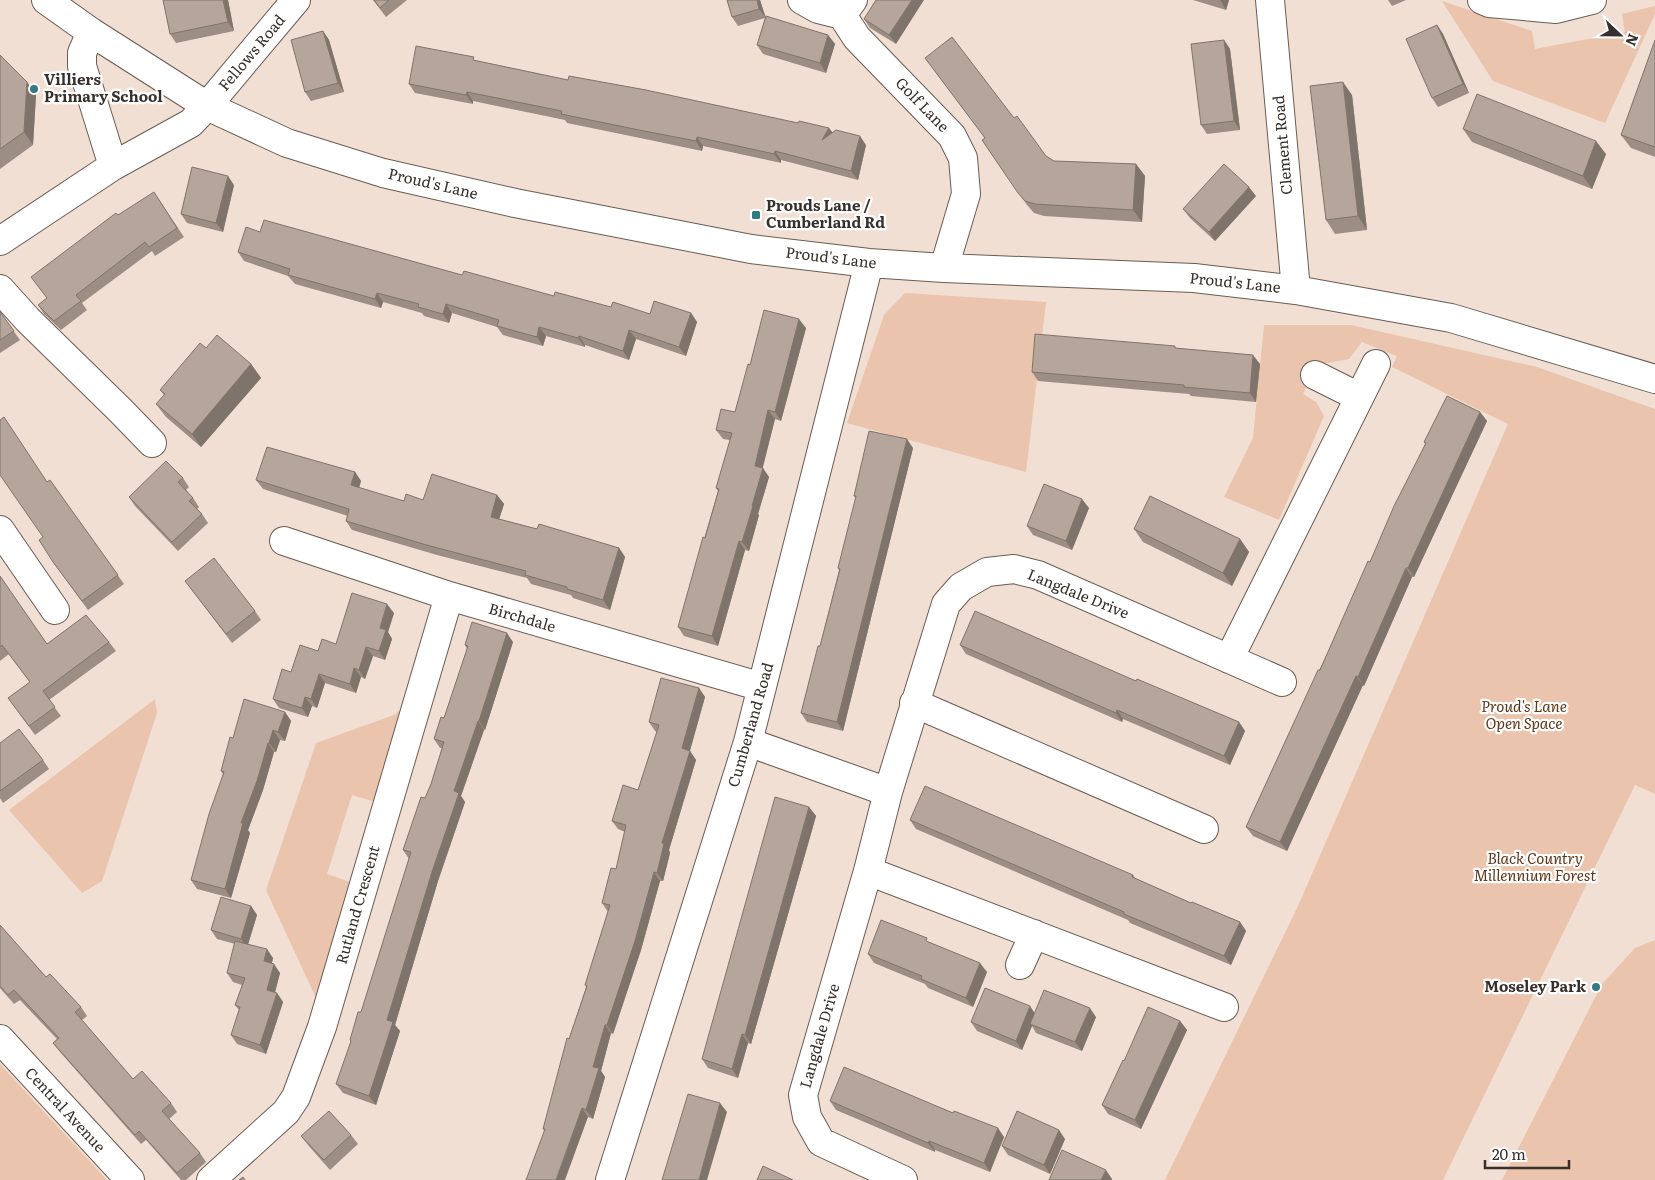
<svg xmlns="http://www.w3.org/2000/svg" width="1655" height="1180" font-family="Literata,serif">
<style>
.green{fill:#eac4ac}
.lines{fill:none;stroke-linecap:round;stroke-linejoin:round}
.minor-casing{stroke:#6a5c52;stroke-width:30}
.minor{stroke:#fff;stroke-width:28}
.wall{fill:#9c8e84}
.shaded-wall{fill:#7f746c}
.building{fill:#b5a59a;stroke:#7f746c}
.poi-dot{fill:#327b82;stroke:#fff;stroke-width:2}
.labels{text-anchor:middle;stroke-width:4.5;stroke-linejoin:round;paint-order:stroke}
.street-label{font-size:15px;fill:#362f2b;stroke:#fff}
.poi-label{font-size:15px;font-weight:bold;fill:#362f2b;stroke:#fff;text-anchor:start}
.park-label{font-size:15px;font-style:italic;fill:#5e3618;stroke:#fff}
</style>
<rect width="100%" height="100%" fill="#f1dfd4"/>
<!-- green -->
<path class="green" d="M 1442,1 L 1532,31 L 1535,49 L 1625,32 L 1622,14 L 1655,6 L 1655,14 L 1605,123 L 1493,81 Z
M 905,293 L 1046,302 L 1026,472 L 847,423 L 884,315 Z
M 1264,325 L 1351,325 L 1537,367 L 1655,409 L 1655,794 L 1635,785 L 1443,1180 L 1165,1180 L 1298,906 L 1508,424 L 1392,367 L 1397,356 L 1362,342 L 1349,359 L 1318,365 L 1303,394 L 1316,402 L 1324,416 L 1279,520 L 1224,497 L 1253,438 Z
M 155,699 L 157,713 L 102,881 L 82,893 L 9,810 Z
M 400,710 L 375,802 L 352,795 L 327,874 L 350,882 L 316,998 L 266,890 L 316,743 L 394,715 Z
M 1655,940 L 1655,1180 L 1502,1180 L 1602,984 L 1635,948 Z
M 0,1064 L 107,1180 L 0,1180 Z"/>
<g class="lines">
<!-- minor casing -->
<g class="minor-casing">
<path id="minor" d="M 46,0 L 91,32 L 207,106 L 287,143 L 383,173 L 515,203 L 751,249 L 869,263 L 944,268 L 1194,278 L 1296,290 L 1451,318 L 1655,379
M 802,0 L 818,9 L 842,15 L 853,0
M 1270,0 L 1296,290
M 1482,0 L 1489,3 L 1556,9 L 1592,0
M 842,15 L 857,38 L 952,136 L 963,158 L 966,194 L 944,268
M 91,32 L 82,53 L 82,66 L 113,166
M 0,241 L 113,166 L 191,123 L 207,106 L 296,0
M 0,289 L 28,320 L 121,411 L 152,443
M 1315,375 L 1359,397
M 0,530 L 55,610
M 284,541 L 449,596 L 762,687
M 1229,659 L 1376,364
M 914,703 L 1204,829
M 748,742 L 888,792 L 946,604 L 961,587 L 987,572 L 1014,569 L 1038,575 L 1282,682
M 888,792 L 868,871 L 803,1095 L 807,1117 L 821,1142 L 903,1180
M 868,871 L 1224,1007
M 1020,965 L 1034,934
M 0,1039 L 130,1180
M 211,1180 L 286,1112 L 296,1097 L 322,1027 L 449,596
M 610,1180 L 748,742 L 869,263"/>
</g>
<!-- minor -->
<use href="#minor" class="minor"/>
</g>
<!-- wall -->
<path class="wall" d="M 163,0 L 228,0 L 234,31 L 176,43 L 170,34 Z
M 373,0 L 407,0 L 386,17 Z
M 760,0 L 765,17 L 828,35 L 835,44 L 826,73 L 763,54 L 757,45 L 765,18 L 738,26 L 732,17 Z
M 876,0 L 896,44 L 870,28 L 864,19 Z
M 1193,0 L 1229,0 L 1226,10 Z
M 1388,0 L 1406,0 L 1392,6 Z
M 1437,25 L 1443,34 L 1469,93 L 1438,107 L 1432,98 Z
M 323,31 L 329,40 L 344,92 L 311,101 L 305,92 Z
M 1224,40 L 1230,49 L 1240,130 L 1207,134 L 1201,125 Z
M 1655,40 L 1655,157 L 1631,148 L 1621,135 Z
M 0,55 L 27,82 L 36,95 L 33,145 L 0,169 Z
M 925,58 L 1014,118 L 1046,156 L 1054,161 L 1136,164 L 1145,176 L 1142,222 L 1044,216 L 1034,213 L 1027,205 L 982,140 L 985,138 Z
M 477,61 L 568,80 L 798,123 L 829,128 L 832,132 L 866,145 L 858,180 L 781,160 L 781,163 L 703,146 L 702,151 L 645,139 L 567,123 L 565,120 L 473,101 L 473,104 L 415,93 L 409,84 Z
M 1352,95 L 1367,230 L 1335,234 L 1326,220 Z
M 1463,129 L 1606,154 L 1592,189 L 1472,142 Z
M 234,185 L 223,232 L 187,223 L 181,214 Z
M 1256,196 L 1215,241 L 1190,218 L 1183,209 Z
M 160,201 L 184,237 L 155,256 L 152,251 L 82,303 L 87,310 L 61,330 L 44,314 L 38,305 L 47,298 L 118,215 Z
M 260,232 L 554,296 L 611,307 L 650,314 L 691,313 L 697,322 L 686,356 L 636,339 L 629,360 L 585,345 L 585,347 L 546,336 L 543,346 L 503,335 L 497,327 L 452,313 L 449,323 L 424,316 L 422,313 L 383,302 L 381,308 L 295,284 L 288,276 L 244,261 L 238,252 Z
M 0,312 L 20,340 L 0,353 Z
M 806,328 L 781,421 L 775,419 L 762,468 L 769,477 L 758,514 L 759,515 L 749,551 L 745,550 L 718,646 L 684,636 L 678,627 L 718,491 L 716,488 L 730,440 L 723,439 L 716,430 L 735,412 L 750,365 Z
M 1177,348 L 1260,364 L 1256,402 L 1191,396 L 1189,394 L 1038,381 L 1032,372 Z
M 251,364 L 261,378 L 201,447 L 166,417 L 156,404 L 164,395 L 160,390 Z
M 1480,412 L 1487,421 L 1414,577 L 1412,577 L 1364,686 L 1363,685 L 1287,851 L 1253,836 L 1246,827 L 1425,444 L 1424,442 Z
M 913,448 L 843,731 L 807,722 L 801,713 L 820,646 L 839,570 L 838,568 L 856,498 L 854,496 Z
M 355,472 L 361,481 L 359,488 L 404,501 L 497,495 L 504,504 L 499,519 L 537,529 L 619,548 L 625,557 L 610,610 L 573,598 L 571,595 L 531,584 L 527,578 L 437,555 L 352,530 L 346,521 L 348,516 L 263,489 L 256,480 Z
M 183,478 L 189,487 L 186,490 L 193,498 L 199,507 L 197,509 L 202,514 L 208,523 L 178,551 L 135,506 L 129,497 Z
M 50,480 L 124,584 L 88,610 L 53,562 L 43,537 L 47,482 Z
M 1089,508 L 1072,550 L 1033,535 L 1027,526 Z
M 1134,529 L 1240,539 L 1249,552 L 1232,586 L 1143,542 Z
M 0,576 L 47,644 L 109,642 L 116,651 L 49,700 L 61,716 L 35,735 L 8,698 L 30,682 L 9,654 L 0,661 Z
M 185,581 L 255,611 L 261,620 L 232,643 Z
M 394,613 L 388,632 L 392,639 L 385,660 L 373,656 L 365,679 L 361,677 L 356,693 L 325,683 L 317,708 L 312,706 L 308,717 L 279,708 L 273,699 L 291,672 L 336,644 Z
M 513,642 L 485,730 L 484,730 L 461,796 L 465,802 L 438,881 L 395,1025 L 400,1031 L 376,1105 L 343,1093 L 336,1084 L 351,1042 L 350,1040 L 361,1012 L 409,859 L 403,850 L 431,784 L 442,748 L 440,748 L 434,739 L 444,718 L 467,649 L 465,645 Z
M 960,645 L 1136,681 L 1239,722 L 1245,731 L 1230,765 L 1123,719 L 1122,722 L 966,654 Z
M 699,688 L 705,697 L 690,751 L 696,760 L 669,850 L 670,853 L 663,881 L 660,881 L 641,950 L 613,1034 L 611,1033 L 601,1071 L 605,1077 L 593,1119 L 588,1117 L 545,1131 L 543,1129 L 569,1039 L 586,987 L 585,985 L 608,912 L 602,903 L 616,869 L 625,832 L 618,829 L 612,821 L 638,790 L 657,732 L 655,731 L 649,722 Z
M 285,712 L 291,721 L 285,741 L 280,740 L 276,752 L 274,752 L 263,790 L 248,830 L 250,833 L 231,898 L 197,889 L 191,880 L 223,774 L 221,771 Z
M 0,743 L 43,760 L 49,769 L 3,803 L 0,798 Z
M 809,807 L 816,816 L 751,1044 L 748,1043 L 738,1078 L 708,1068 L 702,1059 Z
M 910,820 L 1133,875 L 1135,878 L 1191,903 L 1240,922 L 1246,931 L 1231,965 L 1130,923 L 1128,920 L 916,829 Z
M 251,906 L 257,915 L 248,944 L 273,958 L 272,963 L 280,973 L 275,993 L 277,993 L 283,1002 L 266,1054 L 237,1044 L 231,1035 L 239,1010 L 235,1005 L 242,985 L 233,982 L 227,973 L 235,944 L 217,939 L 211,930 Z
M 0,925 L 46,977 L 81,1007 L 87,1016 L 82,1020 L 133,1079 L 171,1103 L 177,1112 L 169,1119 L 200,1153 L 206,1162 L 186,1180 L 181,1180 L 146,1140 L 141,1144 L 60,1052 L 53,1043 L 57,1039 L 20,1000 L 14,1004 L 0,988 Z
M 929,942 L 987,972 L 973,1007 L 928,988 L 925,984 L 874,963 L 868,954 Z
M 1035,1013 L 1096,1017 L 1082,1051 L 1036,1033 L 1032,1026 L 1022,1050 L 977,1031 L 971,1022 Z
M 1180,1021 L 1187,1030 L 1141,1129 L 1108,1114 L 1102,1105 L 1124,1061 Z
M 830,1101 L 953,1113 L 1004,1137 L 990,1172 L 935,1150 L 935,1152 L 836,1110 Z
M 351,1135 L 358,1144 L 330,1170 L 308,1145 L 301,1136 Z
M 1065,1139 L 1050,1174 L 1008,1155 L 1002,1146 Z"/>
<!-- shaded-wall -->
<path class="shaded-wall" d="M 223,0 L 228,0 L 234,31 L 228,22 Z
M 757,0 L 760,0 L 766,18 L 759,9 Z
M 912,0 L 924,0 L 896,44 L 889,35 Z
M 1220,0 L 1229,0 L 1226,10 Z
M 1437,25 L 1443,34 L 1469,93 L 1463,84 Z
M 323,31 L 329,40 L 344,92 L 338,83 Z
M 828,35 L 835,44 L 826,73 L 820,63 Z
M 1224,40 L 1230,49 L 1240,130 L 1234,121 Z
M 27,82 L 36,95 L 33,145 L 24,132 Z
M 1343,82 L 1352,95 L 1367,230 L 1358,216 Z
M 467,92 L 473,101 L 473,104 L 466,95 Z
M 829,128 L 836,137 L 822,140 Z
M 860,136 L 866,145 L 858,180 L 851,171 Z
M 697,137 L 703,146 L 702,151 L 696,141 Z
M 1596,141 L 1606,154 L 1592,189 L 1583,176 Z
M 775,151 L 781,160 L 781,163 L 774,154 Z
M 1136,164 L 1145,176 L 1142,222 L 1133,210 Z
M 228,176 L 234,185 L 223,232 L 216,223 Z
M 1249,187 L 1256,196 L 1215,241 L 1209,232 Z
M 377,293 L 383,302 L 381,308 L 375,299 Z
M 446,304 L 452,313 L 449,323 L 443,314 Z
M 691,313 L 697,322 L 686,356 L 679,347 Z
M 799,319 L 806,328 L 781,421 L 775,412 Z
M 539,327 L 546,336 L 543,346 L 537,337 Z
M 629,330 L 636,339 L 629,360 L 623,351 Z
M 579,336 L 585,345 L 585,347 L 578,338 Z
M 1253,355 L 1260,364 L 1256,402 L 1250,393 Z
M 251,364 L 261,378 L 201,447 L 192,434 Z
M 768,410 L 775,419 L 761,475 L 755,466 Z
M 1480,412 L 1487,421 L 1414,577 L 1408,568 Z
M 907,439 L 913,448 L 843,731 L 837,722 Z
M 763,468 L 769,477 L 758,514 L 759,515 L 749,551 L 742,542 L 752,506 Z
M 355,472 L 361,481 L 357,494 L 351,485 Z
M 497,495 L 504,504 L 497,526 L 491,517 Z
M 1082,499 L 1089,508 L 1072,550 L 1066,541 Z
M 1240,539 L 1249,552 L 1232,586 L 1223,573 Z
M 739,541 L 745,550 L 718,646 L 712,636 Z
M 619,548 L 625,557 L 610,610 L 603,600 Z
M 1406,568 L 1412,577 L 1364,686 L 1358,677 Z
M 387,604 L 394,613 L 388,632 L 392,639 L 385,660 L 379,651 L 380,628 Z
M 507,633 L 513,642 L 485,730 L 479,721 Z
M 366,647 L 373,656 L 365,679 L 359,670 Z
M 354,668 L 361,677 L 356,693 L 350,684 Z
M 319,674 L 325,683 L 317,708 L 311,699 Z
M 1356,676 L 1363,685 L 1287,851 L 1280,842 Z
M 699,688 L 705,697 L 688,757 L 682,748 Z
M 305,697 L 312,706 L 308,717 L 302,708 Z
M 1117,710 L 1123,719 L 1122,722 L 1116,713 Z
M 285,712 L 291,721 L 285,741 L 278,732 Z
M 478,721 L 484,730 L 461,796 L 465,802 L 438,881 L 395,1025 L 400,1031 L 376,1105 L 369,1096 L 387,1020 L 454,791 Z
M 1239,722 L 1245,731 L 1230,765 L 1224,756 Z
M 273,730 L 280,740 L 276,752 L 269,743 Z
M 268,743 L 274,752 L 263,790 L 248,830 L 250,833 L 231,898 L 225,889 L 241,823 Z
M 690,751 L 696,760 L 669,850 L 670,853 L 663,881 L 657,873 L 662,843 Z
M 809,807 L 816,816 L 751,1044 L 745,1035 Z
M 654,872 L 660,881 L 641,950 L 613,1034 L 607,1025 Z
M 251,906 L 257,915 L 247,948 L 241,939 Z
M 1240,922 L 1246,931 L 1231,965 L 1224,956 Z
M 267,949 L 273,958 L 270,970 L 264,961 Z
M 980,963 L 987,972 L 973,1007 L 966,998 Z
M 274,964 L 280,973 L 273,999 L 267,990 Z
M 277,993 L 283,1002 L 266,1054 L 260,1045 Z
M 1030,1006 L 1036,1015 L 1030,1024 L 1032,1026 L 1022,1050 L 1016,1041 Z
M 1090,1008 L 1096,1017 L 1082,1051 L 1075,1042 Z
M 1180,1021 L 1187,1030 L 1141,1129 L 1135,1120 Z
M 605,1025 L 611,1033 L 601,1071 L 605,1077 L 593,1119 L 586,1110 L 593,1067 Z
M 742,1034 L 748,1043 L 738,1078 L 732,1069 Z
M 720,1103 L 727,1112 L 707,1180 L 699,1180 Z
M 582,1108 L 588,1117 L 565,1180 L 556,1180 Z
M 998,1128 L 1004,1137 L 990,1172 L 984,1163 Z
M 1059,1130 L 1065,1139 L 1050,1174 L 1044,1165 Z
M 929,1141 L 935,1150 L 935,1152 L 928,1143 Z
M 1106,1170 L 1112,1179 L 1112,1180 L 1101,1180 Z"/>
<!-- building -->
<path class="building" d="M 163,0 L 223,0 L 228,22 L 170,34 Z
M 374,0 L 389,0 L 380,8 Z
M 727,0 L 757,0 L 759,9 L 732,17 Z
M 876,0 L 912,0 L 889,35 L 864,19 Z
M 766,16 L 828,35 L 820,63 L 757,45 Z
M 1437,25 L 1463,84 L 1432,98 L 1406,39 Z
M 323,31 L 338,83 L 305,92 L 291,40 Z
M 952,37 L 1014,118 L 1017,116 L 1046,156 L 1054,161 L 1136,164 L 1133,210 L 1035,204 L 1025,201 L 1018,193 L 982,140 L 985,138 L 925,58 Z
M 1224,40 L 1234,121 L 1201,125 L 1191,44 Z
M 1655,40 L 1655,147 L 1621,135 Z
M 416,46 L 474,57 L 473,60 L 568,80 L 569,76 L 646,90 L 798,123 L 799,121 L 829,128 L 822,140 L 836,130 L 860,136 L 851,171 L 775,151 L 774,154 L 697,137 L 696,141 L 639,130 L 561,114 L 562,111 L 467,92 L 466,95 L 409,84 Z
M 0,55 L 27,82 L 24,132 L 0,149 Z
M 1343,82 L 1358,216 L 1326,220 L 1310,86 Z
M 1477,94 L 1596,141 L 1583,176 L 1463,129 Z
M 1224,164 L 1249,187 L 1209,232 L 1183,209 Z
M 192,167 L 228,176 L 216,223 L 181,214 Z
M 154,192 L 177,228 L 149,247 L 145,242 L 76,295 L 81,301 L 54,321 L 38,305 L 47,298 L 31,277 L 116,213 L 118,215 Z
M 264,220 L 462,275 L 464,271 L 554,296 L 555,292 L 611,307 L 613,302 L 650,314 L 654,301 L 691,313 L 679,347 L 629,330 L 623,351 L 579,336 L 578,338 L 539,327 L 537,337 L 497,326 L 499,320 L 446,304 L 443,314 L 418,307 L 419,304 L 377,293 L 375,299 L 288,275 L 290,269 L 238,252 L 246,227 L 260,232 Z
M 764,310 L 799,319 L 775,412 L 768,410 L 755,466 L 763,468 L 752,506 L 753,506 L 742,542 L 739,541 L 712,636 L 678,627 L 703,537 L 705,538 L 719,489 L 716,488 L 732,433 L 716,430 L 721,409 L 735,412 L 748,364 L 750,365 Z
M 0,312 L 14,331 L 0,340 Z
M 1035,334 L 1175,346 L 1175,348 L 1253,355 L 1250,393 L 1184,387 L 1184,385 L 1032,372 Z
M 217,335 L 251,364 L 192,434 L 156,404 L 165,394 L 160,390 L 200,343 L 206,348 Z
M 1447,396 L 1480,412 L 1408,568 L 1406,568 L 1358,677 L 1356,676 L 1280,842 L 1246,827 L 1318,670 L 1320,670 L 1368,561 L 1370,562 L 1394,506 L 1426,443 L 1424,442 Z
M 4,417 L 47,482 L 50,480 L 118,575 L 82,601 L 53,562 L 39,540 L 43,537 L 0,475 L 0,420 Z
M 869,431 L 907,439 L 837,722 L 801,713 L 818,646 L 820,646 L 840,569 L 838,568 L 856,496 L 854,496 Z
M 267,447 L 355,472 L 351,485 L 404,501 L 406,494 L 423,500 L 432,474 L 497,495 L 491,517 L 537,529 L 539,524 L 619,548 L 603,600 L 567,589 L 567,587 L 525,575 L 526,571 L 430,546 L 346,521 L 349,509 L 256,480 Z
M 166,461 L 183,478 L 178,482 L 193,498 L 189,501 L 202,514 L 172,542 L 129,497 Z
M 1044,484 L 1082,499 L 1066,541 L 1027,526 Z
M 1150,496 L 1240,539 L 1223,573 L 1134,529 Z
M 214,558 L 255,611 L 226,634 L 185,581 Z
M 0,576 L 47,644 L 86,615 L 109,642 L 43,691 L 55,707 L 29,726 L 8,698 L 30,682 L 2,645 L 0,647 Z
M 352,593 L 387,604 L 380,628 L 386,630 L 379,651 L 366,647 L 359,670 L 354,668 L 350,684 L 319,674 L 311,699 L 305,697 L 302,708 L 273,699 L 282,669 L 291,672 L 300,645 L 318,651 L 322,639 L 336,644 Z
M 975,611 L 1136,681 L 1137,679 L 1239,722 L 1224,756 L 1117,710 L 1116,713 L 960,645 Z
M 472,622 L 507,633 L 479,721 L 478,721 L 454,791 L 459,793 L 432,872 L 387,1020 L 393,1022 L 369,1096 L 336,1084 L 351,1041 L 350,1040 L 358,1012 L 361,1012 L 411,852 L 403,850 L 421,797 L 425,798 L 431,784 L 444,742 L 434,739 L 441,717 L 444,718 L 468,646 L 465,645 Z
M 661,678 L 699,688 L 682,748 L 690,751 L 662,843 L 664,844 L 657,873 L 654,872 L 635,941 L 607,1025 L 605,1025 L 593,1067 L 599,1068 L 586,1110 L 582,1108 L 556,1180 L 526,1180 L 545,1129 L 543,1129 L 567,1038 L 569,1039 L 587,986 L 585,985 L 610,905 L 602,903 L 611,868 L 616,869 L 626,825 L 612,821 L 623,785 L 638,790 L 659,725 L 649,722 Z
M 244,699 L 285,712 L 278,732 L 273,730 L 269,743 L 268,743 L 257,781 L 241,823 L 243,823 L 225,889 L 191,880 L 209,814 L 224,772 L 221,771 L 230,737 L 233,738 Z
M 19,729 L 43,760 L 0,791 L 0,743 Z
M 925,786 L 1133,875 L 1132,877 L 1191,903 L 1192,902 L 1240,922 L 1224,956 L 1124,914 L 1124,912 L 910,820 Z
M 775,797 L 809,807 L 745,1035 L 742,1034 L 732,1069 L 702,1059 Z
M 221,897 L 251,906 L 241,939 L 211,930 Z
M 881,920 L 927,938 L 926,941 L 980,963 L 966,998 L 921,979 L 922,976 L 868,954 Z
M 0,925 L 46,977 L 50,974 L 81,1007 L 75,1012 L 133,1079 L 142,1071 L 171,1103 L 162,1111 L 200,1153 L 177,1173 L 139,1131 L 135,1135 L 53,1043 L 59,1038 L 14,990 L 8,995 L 0,986 Z
M 235,941 L 267,949 L 264,961 L 274,964 L 267,990 L 277,993 L 260,1045 L 231,1035 L 240,1007 L 235,1005 L 245,978 L 227,973 Z
M 985,988 L 1030,1006 L 1016,1041 L 971,1022 Z
M 1044,990 L 1090,1008 L 1075,1042 L 1030,1024 Z
M 1148,1007 L 1180,1021 L 1135,1120 L 1102,1105 L 1123,1060 L 1124,1061 Z
M 844,1067 L 953,1113 L 954,1111 L 998,1128 L 984,1163 L 929,1141 L 928,1143 L 830,1101 Z
M 688,1094 L 720,1103 L 699,1180 L 662,1180 Z
M 329,1111 L 351,1135 L 324,1160 L 301,1136 Z
M 1017,1111 L 1059,1130 L 1044,1165 L 1002,1146 Z
M 1062,1150 L 1106,1170 L 1101,1180 L 1049,1180 Z
M 763,1166 L 793,1180 L 757,1180 Z
M 243,1177 L 245,1180 L 239,1180 Z"/>
<!-- markers -->
<g class="poi-dot">
<circle cx="34" cy="89" r="5"/>
<rect x="751" y="210" width="10" height="10" rx="2.5"/>
<circle cx="1596" cy="987" r="5"/>
</g>
<g class="labels">
<!-- street labels -->
<g class="street-label">
<text transform="translate(252 53) rotate(-50)" y="5">Fellows Road</text>
<text transform="translate(922 105) rotate(46)" y="5">Golf Lane</text>
<text transform="translate(1283 145) rotate(-95)" y="5">Clement Road</text>
<text transform="translate(433 184) rotate(13)" y="5">Proud's Lane</text>
<text transform="translate(831 258) rotate(7)" y="5">Proud's Lane</text>
<text transform="translate(1235 283) rotate(6)" y="5">Proud's Lane</text>
<text transform="translate(1078 594) rotate(22)" y="5">Langdale Drive</text>
<text transform="translate(522 618) rotate(16)" y="5">Birchdale</text>
<text transform="translate(751 725) rotate(-74)" y="5">Cumberland Road</text>
<text transform="translate(358 905) rotate(-74)" y="5">Rutland Crescent</text>
<text transform="translate(820 1036) rotate(-74)" y="5">Langdale Drive</text>
<text transform="translate(65 1110) rotate(47)" y="5">Central Avenue</text>
</g>
<!-- poi labels -->
<g class="poi-label">
<text x="44" y="85">Villiers<tspan x="44" dy="17">Primary School</tspan></text>
<text x="766" y="211">Prouds Lane /<tspan x="766" dy="17">Cumberland Rd</tspan></text>
<text x="1586" y="992" text-anchor="end">Moseley Park</text>
</g>
<!-- park labels -->
<g class="park-label">
<text x="1524" y="712">Proud's Lane<tspan x="1524" dy="17">Open Space</tspan></text>
<text x="1535" y="864">Black Country<tspan x="1535" dy="17">Millennium Forest</tspan></text>
</g>
</g>
<!-- north arrow -->
<g transform="translate(1620 35) rotate(112)" stroke="#ffffff" stroke-width="4" paint-order="stroke">
<path d="M0-4L9 19L0 12L-9 19Z" fill="#362f2b"/>
<text y="-8" font-size="14" font-weight="bold" text-anchor="middle" fill="#362f2b">N</text>
</g>
<!-- scale -->
<path d="M1485 1160v8h84v-8" fill="none" stroke="#362f2b" stroke-width="2.5"/>
<text x="1492" y="1160" font-size="15" fill="#362f2b" stroke="#ffffff" stroke-width="4" paint-order="stroke">20 m</text>
</svg>
